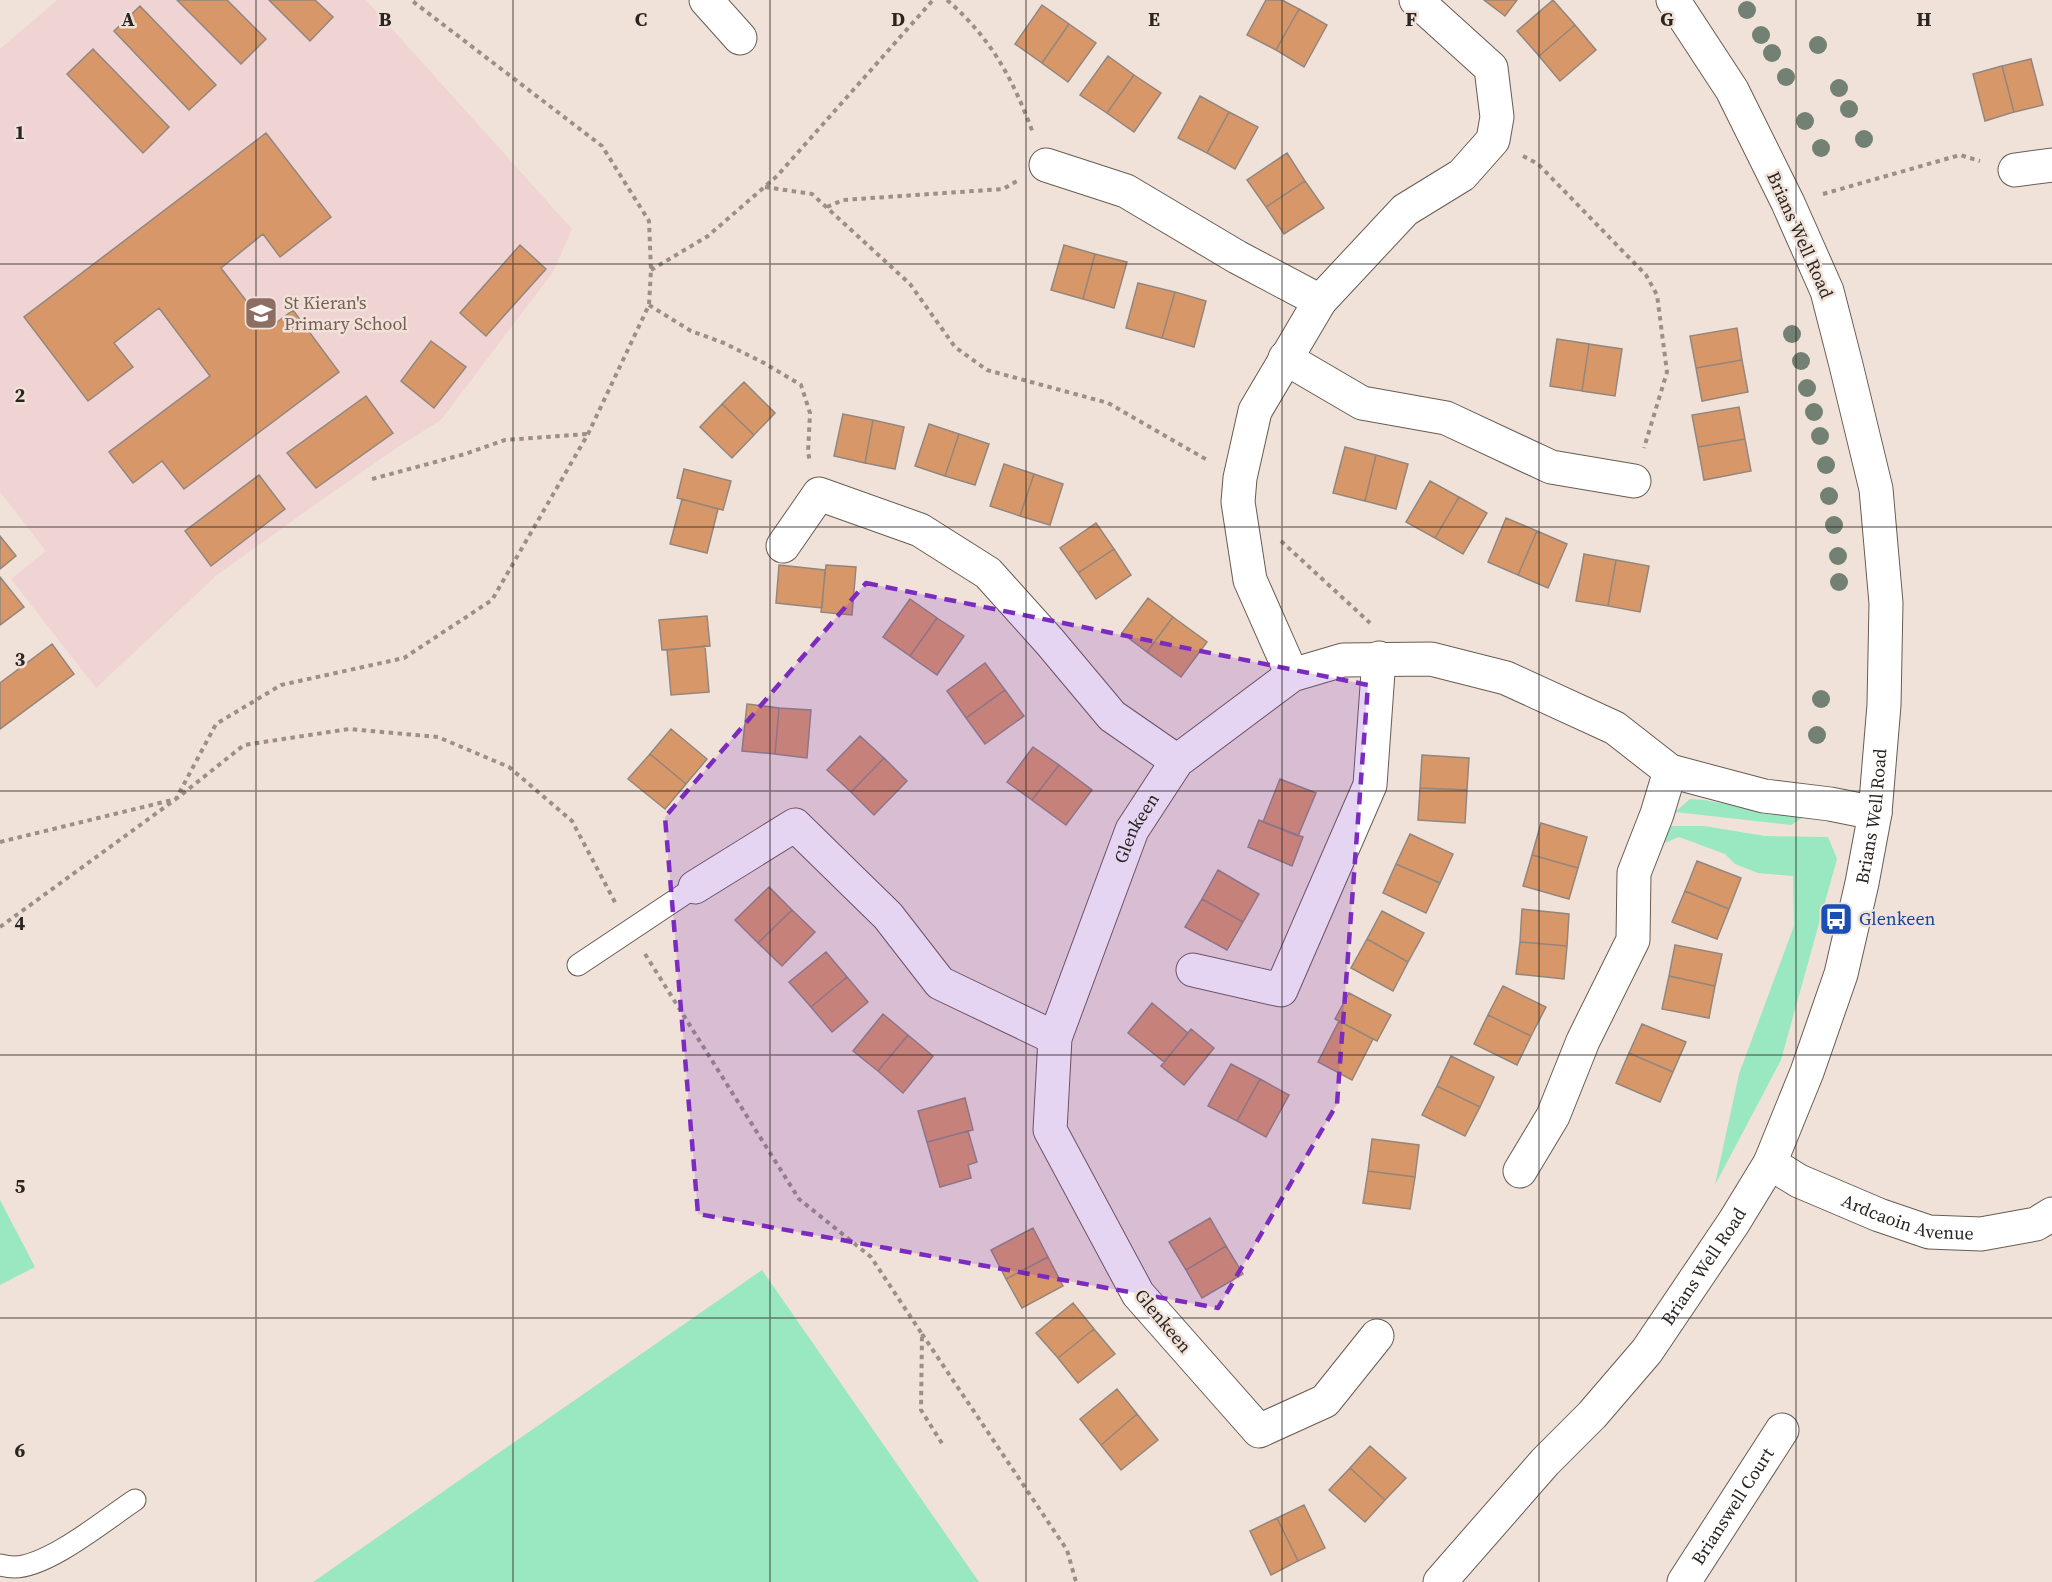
<svg xmlns="http://www.w3.org/2000/svg" width="2052" height="1582" font-family="'Source Serif 4',serif">
<style>
.education{fill:#efd4d3}
.green{fill:#99e8c2}
.building{fill:#d89769;stroke:#93867d;stroke-width:1.5}
.lines{fill:none;stroke-linecap:round;stroke-linejoin:round}
.service-casing{stroke:#685c53;stroke-width:23}
.minor-casing{stroke:#685c53;stroke-width:35}
.path{stroke:#9a9088;stroke-width:4;stroke-dasharray:4.5 4.5;stroke-linecap:butt}
.service{stroke:#fff;stroke-width:21}
.minor{stroke:#fff;stroke-width:33}
.tree{fill:#738174}
.marked{fill:#7b2cbf;fill-opacity:0.2;stroke:#7b2cbf;stroke-width:4.5;stroke-dasharray:12 8;stroke-linejoin:round}
.grid{fill:none;stroke:#2a2521;stroke-width:1.5;stroke-opacity:0.55}
.labels{text-anchor:middle;stroke-width:5;stroke-linejoin:round;paint-order:stroke}
.street-label{font-size:18px;fill:#2a2521;stroke:#f0e2d8}
.education-label{font-size:18px;fill:#785e54;stroke:#f0e2d8;text-anchor:start}
.transit-label{font-size:18px;fill:#164399;stroke:#f0e2d8;text-anchor:start}
.grid-label{font-size:20px;text-anchor:middle;font-weight:bold;fill:#2a2521;stroke:#f0e2d8;stroke-width:5;stroke-linejoin:round;paint-order:stroke}
</style>
<rect width="100%" height="100%" fill="#f0e2d8"/>
<!-- education -->
<path class="education" d="M 57,0 L 366,0 L 572,229 L 553,272 L 441,420 L 398,447 L 320,501 L 217,575 L 96,688 L 11,579 L 46,551 L 0,492 L 0,49 Z"/>
<!-- green -->
<path class="green" d="M 1690,799 L 1704,800 L 1802,818 L 1791,825 L 1675,812 Z
M 1670,826 L 1704,826 L 1765,836 L 1828,837 L 1837,859 L 1781,1060 L 1715,1185 L 1739,1074 L 1794,926 L 1793,876 L 1758,873 L 1735,864 L 1725,854 L 1679,837 L 1662,844 Z
M 0,1200 L 35,1267 L 0,1285 Z
M 762,1270 L 979,1582 L 313,1582 Z"/>
<!-- building -->
<path class="building" d="M 177,0 L 227,0 L 266,39 L 241,64 Z
M 269,0 L 315,0 L 333,17 L 310,41 Z
M 1266,0 L 1282,0 L 1299,9 L 1276,50 L 1247,35 Z
M 1484,0 L 1517,0 L 1505,16 Z
M 1553,0 L 1575,25 L 1539,56 L 1517,31 Z
M 1042,5 L 1069,24 L 1042,63 L 1015,44 Z
M 140,6 L 216,85 L 189,110 L 114,31 Z
M 1299,9 L 1327,25 L 1304,67 L 1276,50 Z
M 1069,24 L 1096,43 L 1068,82 L 1042,63 Z
M 1575,25 L 1596,50 L 1560,81 L 1539,56 Z
M 93,49 L 169,127 L 143,153 L 67,74 Z
M 1108,56 L 1134,75 L 1107,113 L 1080,95 Z
M 2031,59 L 2043,105 L 2014,112 L 2002,66 Z
M 2002,66 L 2014,112 L 1985,121 L 1973,74 Z
M 1134,75 L 1161,93 L 1134,132 L 1107,113 Z
M 1200,96 L 1229,112 L 1207,153 L 1178,138 Z
M 1229,112 L 1258,127 L 1235,169 L 1207,153 Z
M 266,133 L 331,217 L 280,257 L 263,234 L 221,268 L 268,329 L 293,310 L 339,372 L 184,489 L 162,461 L 133,483 L 109,452 L 210,376 L 159,308 L 114,343 L 133,367 L 88,401 L 24,317 Z
M 1287,153 L 1305,181 L 1266,207 L 1247,180 Z
M 1305,181 L 1324,208 L 1284,234 L 1266,207 Z
M 520,245 L 546,269 L 486,336 L 460,313 Z
M 1064,245 L 1095,254 L 1083,299 L 1051,290 Z
M 1095,254 L 1127,262 L 1114,308 L 1083,299 Z
M 1138,283 L 1175,292 L 1162,338 L 1126,328 Z
M 1175,292 L 1206,301 L 1194,347 L 1162,338 Z
M 1737,328 L 1742,360 L 1696,368 L 1690,336 Z
M 1557,339 L 1589,344 L 1582,391 L 1550,386 Z
M 431,341 L 466,367 L 434,408 L 401,381 Z
M 1589,344 L 1622,349 L 1615,396 L 1582,391 Z
M 1742,360 L 1748,392 L 1702,401 L 1696,368 Z
M 744,382 L 775,413 L 754,435 L 722,404 Z
M 366,396 L 393,433 L 316,488 L 287,453 Z
M 722,404 L 754,435 L 732,458 L 700,427 Z
M 1739,407 L 1745,439 L 1698,447 L 1692,415 Z
M 843,414 L 873,420 L 865,463 L 834,456 Z
M 873,420 L 904,427 L 895,469 L 865,463 Z
M 929,424 L 959,434 L 945,476 L 915,466 Z
M 959,434 L 989,444 L 975,485 L 945,476 Z
M 1745,439 L 1751,471 L 1704,480 L 1698,447 Z
M 1345,447 L 1376,455 L 1365,501 L 1333,493 Z
M 1376,455 L 1408,464 L 1396,509 L 1365,501 Z
M 1004,464 L 1034,474 L 1020,516 L 990,506 Z
M 684,469 L 731,481 L 723,510 L 677,498 Z
M 1034,474 L 1063,484 L 1050,525 L 1020,516 Z
M 259,475 L 285,509 L 211,566 L 185,531 Z
M 1430,481 L 1459,497 L 1435,538 L 1406,522 Z
M 1459,497 L 1487,513 L 1463,554 L 1435,538 Z
M 682,499 L 718,509 L 707,553 L 670,544 Z
M 1506,518 L 1537,531 L 1518,575 L 1488,562 Z
M 1096,523 L 1114,549 L 1078,573 L 1060,548 Z
M 1537,531 L 1567,544 L 1548,588 L 1518,575 Z
M 0,536 L 16,556 L 0,569 Z
M 1114,549 L 1131,575 L 1096,599 L 1078,573 Z
M 1584,554 L 1616,560 L 1608,606 L 1576,601 Z
M 1616,560 L 1649,566 L 1640,612 L 1608,606 Z
M 779,565 L 825,570 L 822,608 L 776,603 Z
M 826,565 L 856,567 L 852,615 L 821,612 Z
M 0,577 L 24,607 L 0,625 Z
M 1148,598 L 1173,617 L 1147,652 L 1122,633 Z
M 910,599 L 937,618 L 910,656 L 883,637 Z
M 707,616 L 710,646 L 662,650 L 659,620 Z
M 1173,617 L 1207,642 L 1181,677 L 1147,652 Z
M 937,618 L 964,636 L 937,675 L 910,656 Z
M 52,644 L 74,674 L 0,729 L 0,683 Z
M 705,646 L 709,692 L 671,695 L 667,650 Z
M 985,663 L 1005,690 L 966,718 L 947,691 Z
M 1005,690 L 1024,716 L 985,744 L 966,718 Z
M 747,704 L 779,708 L 775,754 L 742,751 Z
M 779,708 L 811,710 L 807,758 L 775,754 Z
M 671,729 L 707,759 L 686,784 L 650,754 Z
M 860,736 L 884,758 L 851,792 L 827,770 Z
M 1033,747 L 1059,765 L 1032,800 L 1007,782 Z
M 650,754 L 686,784 L 665,809 L 628,779 Z
M 1422,755 L 1469,758 L 1467,790 L 1420,788 Z
M 884,758 L 907,781 L 874,815 L 851,792 Z
M 1059,765 L 1092,790 L 1066,825 L 1032,800 Z
M 1280,779 L 1316,793 L 1298,836 L 1263,822 Z
M 1420,788 L 1467,790 L 1465,823 L 1418,820 Z
M 1259,820 L 1303,837 L 1292,866 L 1248,847 Z
M 1541,823 L 1587,837 L 1578,868 L 1532,855 Z
M 1410,834 L 1453,854 L 1440,883 L 1396,864 Z
M 1532,855 L 1578,868 L 1569,899 L 1523,886 Z
M 1697,861 L 1741,878 L 1729,909 L 1685,891 Z
M 1396,864 L 1440,883 L 1426,913 L 1383,893 Z
M 1218,870 L 1259,894 L 1243,922 L 1202,899 Z
M 769,887 L 792,910 L 758,943 L 735,920 Z
M 1685,891 L 1729,909 L 1717,939 L 1672,922 Z
M 1202,899 L 1243,922 L 1227,950 L 1185,927 Z
M 1522,909 L 1569,914 L 1567,946 L 1520,942 Z
M 792,910 L 815,932 L 782,966 L 758,943 Z
M 1382,911 L 1424,933 L 1408,962 L 1367,939 Z
M 1367,939 L 1408,962 L 1393,991 L 1351,968 Z
M 1520,942 L 1567,946 L 1564,979 L 1516,974 Z
M 1675,945 L 1722,954 L 1715,986 L 1669,976 Z
M 826,952 L 847,977 L 811,1007 L 789,982 Z
M 1669,976 L 1715,986 L 1709,1018 L 1662,1009 Z
M 847,977 L 868,1002 L 832,1032 L 811,1007 Z
M 1503,986 L 1546,1007 L 1531,1036 L 1488,1015 Z
M 1349,993 L 1391,1015 L 1377,1041 L 1335,1019 Z
M 1152,1003 L 1188,1033 L 1164,1062 L 1128,1033 Z
M 883,1014 L 908,1035 L 878,1071 L 853,1051 Z
M 1488,1015 L 1531,1036 L 1517,1065 L 1474,1044 Z
M 1339,1021 L 1373,1039 L 1352,1080 L 1318,1062 Z
M 1642,1024 L 1686,1042 L 1673,1072 L 1629,1053 Z
M 1191,1029 L 1214,1048 L 1184,1085 L 1161,1066 Z
M 908,1035 L 933,1056 L 903,1093 L 878,1071 Z
M 1629,1053 L 1673,1072 L 1660,1102 L 1616,1083 Z
M 1451,1056 L 1494,1077 L 1480,1107 L 1437,1086 Z
M 1231,1064 L 1260,1079 L 1237,1121 L 1208,1106 Z
M 1260,1079 L 1289,1095 L 1266,1137 L 1237,1121 Z
M 1437,1086 L 1480,1107 L 1465,1136 L 1422,1115 Z
M 965,1098 L 973,1130 L 927,1142 L 918,1111 Z
M 968,1131 L 977,1162 L 968,1165 L 971,1178 L 940,1187 L 927,1142 Z
M 1372,1139 L 1419,1145 L 1415,1177 L 1368,1171 Z
M 1368,1171 L 1415,1177 L 1410,1209 L 1363,1203 Z
M 1210,1218 L 1226,1246 L 1186,1270 L 1169,1242 Z
M 1033,1228 L 1048,1257 L 1006,1279 L 991,1250 Z
M 1226,1246 L 1243,1274 L 1202,1298 L 1186,1270 Z
M 1048,1257 L 1063,1286 L 1022,1308 L 1006,1279 Z
M 1073,1303 L 1094,1329 L 1058,1358 L 1036,1333 Z
M 1094,1329 L 1115,1354 L 1078,1383 L 1058,1358 Z
M 1117,1389 L 1137,1414 L 1101,1445 L 1080,1419 Z
M 1137,1414 L 1158,1440 L 1121,1470 L 1101,1445 Z
M 1370,1446 L 1406,1478 L 1385,1500 L 1350,1468 Z
M 1350,1468 L 1385,1500 L 1365,1522 L 1329,1490 Z
M 1304,1505 L 1325,1548 L 1298,1561 L 1277,1518 Z
M 1277,1518 L 1298,1561 L 1271,1575 L 1250,1531 Z"/>
<g class="lines">
<!-- service casing -->
<g class="service-casing">
<path id="service" d="M 578,965 L 695,887
M 0,1565 C 4,1566 9,1567 14,1567 C 48,1567 105,1520 135,1500"/>
</g>
<!-- minor casing -->
<g class="minor-casing">
<g id="minor">
<path d="M 706,0 L 740,38"/>
<path d="M 1046,165 L 1126,191 L 1237,257 L 1320,301"/>
<path d="M 2015,170 L 2052,165"/>
<path d="M 1285,358 L 1362,403 L 1446,418 L 1551,467 L 1634,481"/>
<path d="M 783,546 L 819,494 L 920,530 L 988,573 L 1050,642 L 1112,716 L 1177,761"/>
<path d="M 1292,675 L 1250,580 L 1238,502 L 1240,478 L 1255,411 L 1320,301 L 1405,210 L 1462,175 L 1493,140 L 1497,117 L 1491,68 L 1416,0"/>
<path d="M 695,887 L 795,825 L 888,916 L 940,983 L 1055,1038"/>
<path d="M 1193,970 L 1281,990 L 1370,785 L 1379,658"/>
<path id="s1" d="M 1770,1163 L 1799,1181 L 1879,1215 L 1929,1232 L 1981,1234 L 2036,1224 L 2052,1214"/>
<path d="M 1520,1171 L 1553,1116 L 1583,1041 L 1633,940 L 1634,873 L 1657,814 L 1670,771"/>
<path id="s2" d="M 1377,1336 L 1325,1401 L 1259,1431 L 1138,1294 L 1050,1130 L 1055,1038 L 1132,830 L 1177,761 L 1292,675 L 1343,660 L 1431,659 L 1506,678 L 1615,728 L 1670,771 L 1764,796 L 1830,804 L 1875,813"/>
<path id="s3" d="M 1440,1582 L 1545,1462 L 1592,1415 L 1647,1351 L 1734,1222 L 1770,1163 L 1807,1072 L 1841,974 L 1862,883 L 1875,813 L 1884,705 L 1886,603 L 1876,489 L 1846,365 L 1827,291 L 1788,203 L 1732,90 L 1673,0"/>
<path id="s4" d="M 1684,1582 L 1782,1430"/>
</g>
</g>
<!-- path -->
<path class="path" d="M 947,0 C 991,38 1013,79 1033,133
M 1523,156 L 1538,164 L 1646,275 L 1657,295 L 1667,372 L 1644,448
M 765,187 L 812,194 L 910,284 L 955,347 L 987,370 L 1108,403 L 1209,461
M 1823,194 L 1960,155 L 1980,161
M 827,207 L 843,200 L 1003,189 L 1017,181
M 651,270 L 708,236 L 777,176 L 933,0
M 649,305 L 691,331 L 724,343 L 764,363 L 801,385 L 810,413 L 808,453 L 810,461
M 372,479 L 465,454 L 505,440 L 587,434
M 1281,541 L 1370,623
M 0,842 L 176,799 L 244,745 L 349,729 L 438,737 L 509,767 L 572,821 L 617,906
M 0,927 L 176,799 L 216,724 L 281,685 L 404,658 L 492,600 L 588,434 L 649,305 L 651,270 L 649,221 L 602,146 L 411,0
M 645,954 L 799,1199 L 871,1257 L 922,1334 L 921,1410 L 943,1445
M 922,1334 L 1067,1550 L 1076,1582"/>
<!-- service -->
<use href="#service" class="service"/>
<!-- minor -->
<use href="#minor" class="minor"/>
</g>
<!-- trees -->
<g class="tree">
<circle cx="1747" cy="10" r="9"/>
<circle cx="1761" cy="35" r="9"/>
<circle cx="1818" cy="45" r="9"/>
<circle cx="1772" cy="53" r="9"/>
<circle cx="1786" cy="77" r="9"/>
<circle cx="1839" cy="88" r="9"/>
<circle cx="1849" cy="109" r="9"/>
<circle cx="1805" cy="121" r="9"/>
<circle cx="1864" cy="139" r="9"/>
<circle cx="1821" cy="148" r="9"/>
<circle cx="1792" cy="334" r="9"/>
<circle cx="1801" cy="361" r="9"/>
<circle cx="1807" cy="388" r="9"/>
<circle cx="1814" cy="412" r="9"/>
<circle cx="1820" cy="436" r="9"/>
<circle cx="1826" cy="465" r="9"/>
<circle cx="1829" cy="496" r="9"/>
<circle cx="1834" cy="525" r="9"/>
<circle cx="1838" cy="556" r="9"/>
<circle cx="1839" cy="582" r="9"/>
<circle cx="1821" cy="699" r="9"/>
<circle cx="1817" cy="735" r="9"/>
</g>
<!-- marked area -->
<path class="marked" d="M 866,583 L 1368,685 L 1337,1104 L 1218,1308 L 698,1214 L 665,817 Z"/>
<!-- grid -->
<path class="grid" d="M 256,0 L 256,1582M 513,0 L 513,1582M 770,0 L 770,1582M 1026,0 L 1026,1582M 1282,0 L 1282,1582M 1539,0 L 1539,1582M 1796,0 L 1796,1582M 0,264 L 2052,264M 0,527 L 2052,527M 0,791 L 2052,791M 0,1055 L 2052,1055M 0,1318 L 2052,1318"/>
<!-- icons -->
<defs>
<g id="school-square" transform="scale(1.725)"><rect x="-9" y="-9" width="18" height="18" rx="4" fill="#8d6e63" stroke="#f0e2d8"/><path d="M0-5L7-2L0 1L-7-2ZM-4 1L0 2.5L4 1V4Q0 6-4 4Z" fill="#fff"/></g>
<g id="bus-square" transform="scale(1.725)"><rect x="-9" y="-9" width="18" height="18" rx="4" fill="#1a4fb4" stroke="#f0e2d8"/><path d="M-5-6H5V4H4V6H2V4H-2V6H-4V4H-5ZM-3.5-4V0h7V-4ZM-3.5 1.2v1.5H-2V1.2ZM2 1.2v1.5H3.5V1.2Z" fill="#fff"/></g>
</defs>
<g fill-rule="evenodd">
<use href="#school-square" x="261" y="313"/>
<use href="#bus-square" x="1836" y="919"/>
</g>
<g class="labels">
<!-- street labels -->
<g class="street-label">
<text transform="translate(1800 235) rotate(66)" y="6">Brians Well Road</text>
<text dy="6" stroke="none"><textPath href="#s3" startOffset="898">Brians Well Road</textPath></text>
<text dy="6" stroke="none"><textPath href="#s2" startOffset="842">Glenkeen</textPath></text>
<text dy="6" stroke="none"><textPath href="#s1" startOffset="150">Ardcaoin Avenue</textPath></text>
<text dy="6" stroke="none"><textPath href="#s3" startOffset="412">Brians Well Road</textPath></text>
<text transform="translate(1163 1321) rotate(50)" y="6">Glenkeen</text>
<text dy="6" stroke="none"><textPath href="#s4" startOffset="90">Brianswell Court</textPath></text>
</g>
<!-- education labels -->
<g class="education-label">
<text x="284" y="309">St Kieran's<tspan x="284" dy="21">Primary School</tspan></text>
</g>
<!-- transit labels -->
<g class="transit-label">
<text x="1859" y="925">Glenkeen</text>
</g>
</g>
<g class="grid-label">
<text x="128" y="26">A</text>
<text x="385" y="26">B</text>
<text x="641" y="26">C</text>
<text x="898" y="26">D</text>
<text x="1154" y="26">E</text>
<text x="1411" y="26">F</text>
<text x="1667" y="26">G</text>
<text x="1924" y="26">H</text>
<text x="20" y="139">1</text>
<text x="20" y="402">2</text>
<text x="20" y="666">3</text>
<text x="20" y="930">4</text>
<text x="20" y="1193">5</text>
<text x="20" y="1457">6</text>
</g>
</svg>
